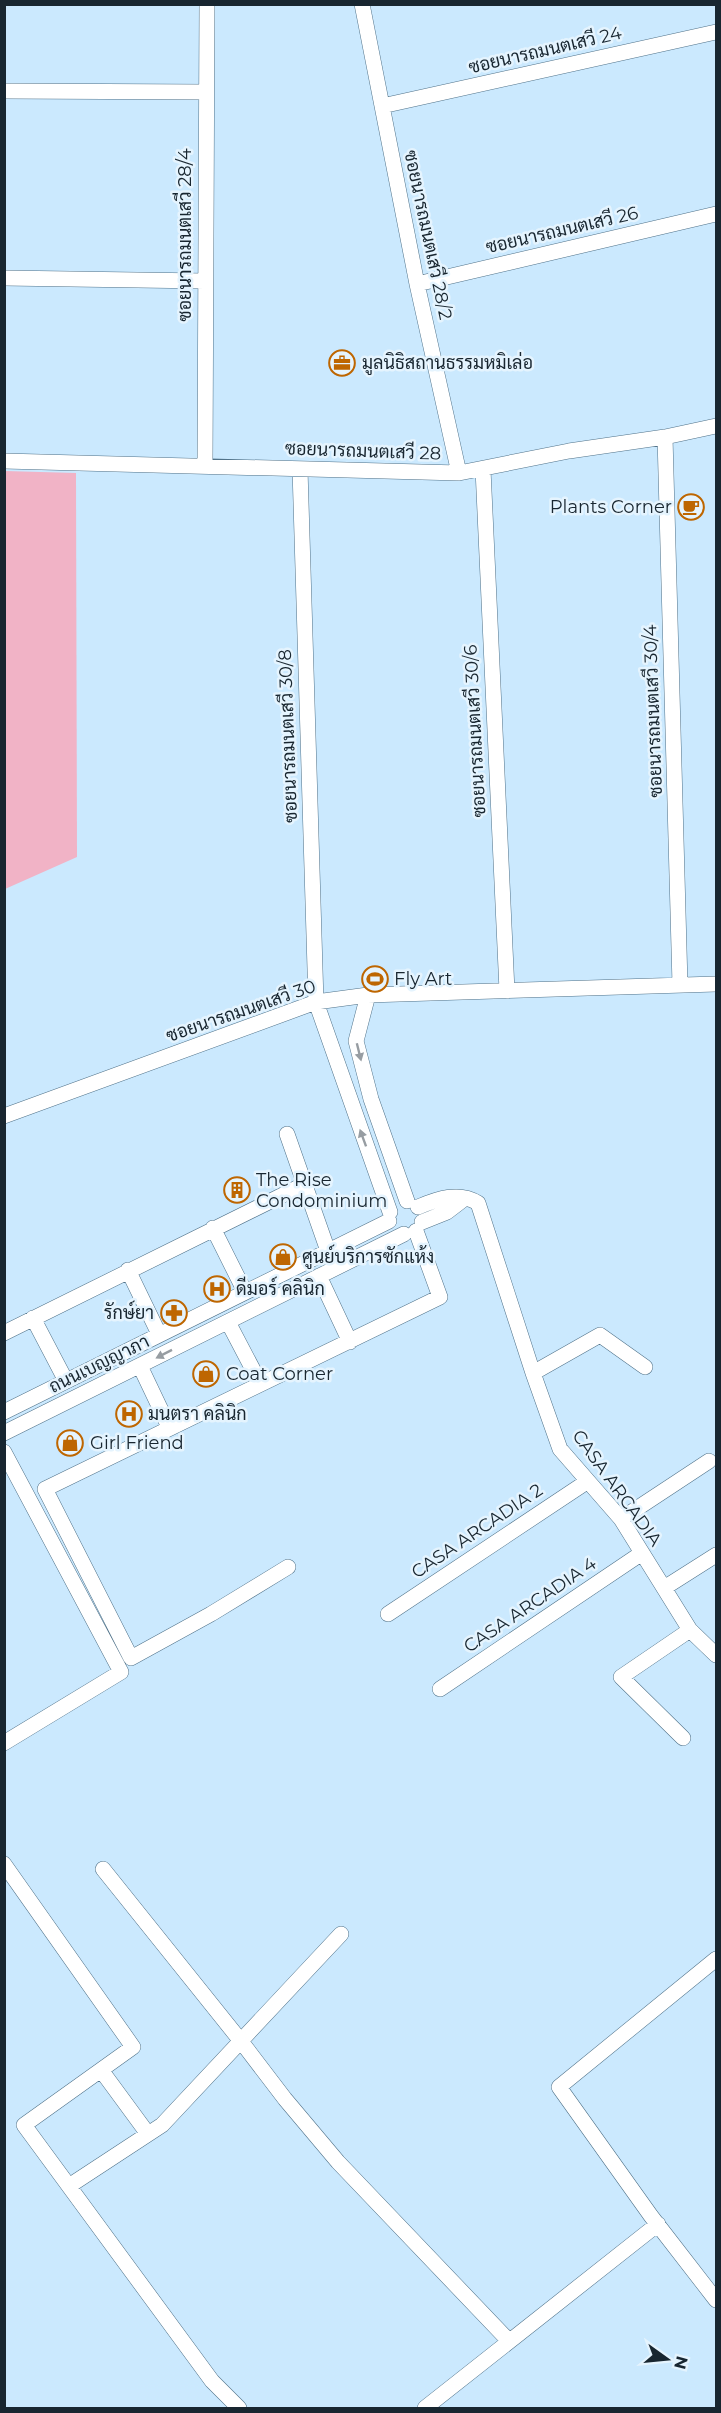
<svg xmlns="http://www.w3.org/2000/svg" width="721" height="2413" font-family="Montserrat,Sarabun,sans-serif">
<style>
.green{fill:#f1b3c6}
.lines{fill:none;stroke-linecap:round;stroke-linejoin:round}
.minor-casing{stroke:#507289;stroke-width:16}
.minor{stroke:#fff;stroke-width:15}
.oneway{fill:#979da2}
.labels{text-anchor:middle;stroke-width:5;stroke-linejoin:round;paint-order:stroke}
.street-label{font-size:18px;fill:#182630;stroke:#e5f4fe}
.poi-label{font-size:18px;fill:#182630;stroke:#e5f4fe;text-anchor:start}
</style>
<rect width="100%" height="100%" fill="#cbe9fe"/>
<!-- green -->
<path class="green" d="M 5,471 L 76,473 L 77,857 L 5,889 Z"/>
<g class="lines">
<!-- minor casing -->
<g class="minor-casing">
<path id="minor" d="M 362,4 L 417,284 L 459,473
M 4,91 L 206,92
M 382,106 L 716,32
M 4,278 L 204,281
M 417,284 L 716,214
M 665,437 L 680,985
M 4,461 L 459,473 L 569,451 L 665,437 L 716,426
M 205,466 L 207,4
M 300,469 L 316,1002 L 390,1212
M 483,469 L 507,991
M 368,995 L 356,1041 L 371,1099 L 407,1201
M 4,1116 L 316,1002 L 368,995 L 716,984
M 287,1134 L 328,1251
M 418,1207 C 437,1199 459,1191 478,1203 L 533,1373 L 560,1449 L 621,1519 L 690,1630 L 716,1655
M 422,1222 L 447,1212 L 464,1199
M 213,1228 L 245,1292
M 128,1270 L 159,1334
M 319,1276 L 350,1342
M 33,1318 L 66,1381
M 228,1322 L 260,1383
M 4,1333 L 305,1184
M 140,1366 L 169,1427
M 533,1373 L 600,1335 L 645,1367
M 4,1412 L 389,1221
M 4,1433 L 404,1234
M 4,1452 L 121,1672 L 4,1743
M 621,1519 L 709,1461
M 288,1567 L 211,1614 L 131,1658 L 45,1489 L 440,1297 L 416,1231
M 664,1588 L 716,1555
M 388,1614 L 588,1481
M 440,1689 L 642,1553
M 683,1738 L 621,1677 L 690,1630
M 4,1864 L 133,2047 L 24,2125 L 212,2381 L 239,2408
M 103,1869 L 240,2040 L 285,2099 L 338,2162 L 509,2341
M 716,1959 L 559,2087 L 651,2216 L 716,2300
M 101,2070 L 148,2134
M 69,2186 L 162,2125 L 341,1934
M 425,2408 L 658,2224"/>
</g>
<!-- minor -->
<use href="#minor" class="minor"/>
</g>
<!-- one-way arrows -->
<defs><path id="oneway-solid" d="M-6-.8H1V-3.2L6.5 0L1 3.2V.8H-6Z" transform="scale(1.5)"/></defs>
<g class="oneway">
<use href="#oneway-solid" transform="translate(359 1052) rotate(76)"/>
<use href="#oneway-solid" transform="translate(363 1138) rotate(-110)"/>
<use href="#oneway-solid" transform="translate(164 1354) rotate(153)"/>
</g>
<!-- icons -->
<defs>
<g id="office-ring" transform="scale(1.35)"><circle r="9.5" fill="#e5f4fe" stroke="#be6600" stroke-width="1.5"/><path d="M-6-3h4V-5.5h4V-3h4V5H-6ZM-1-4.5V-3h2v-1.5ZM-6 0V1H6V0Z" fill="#be6600"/></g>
<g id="cafe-ring" transform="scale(1.35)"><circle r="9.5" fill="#e5f4fe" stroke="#be6600" stroke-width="1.5"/><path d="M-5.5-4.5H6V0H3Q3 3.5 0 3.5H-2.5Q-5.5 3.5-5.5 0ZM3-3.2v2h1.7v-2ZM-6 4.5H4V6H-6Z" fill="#be6600"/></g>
<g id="stadium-ring" transform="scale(1.35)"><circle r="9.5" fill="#e5f4fe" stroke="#be6600" stroke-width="1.5"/><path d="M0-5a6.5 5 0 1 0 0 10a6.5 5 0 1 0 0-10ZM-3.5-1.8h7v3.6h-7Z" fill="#be6600"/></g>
<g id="building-ring" transform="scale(1.35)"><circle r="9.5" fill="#e5f4fe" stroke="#be6600" stroke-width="1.5"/><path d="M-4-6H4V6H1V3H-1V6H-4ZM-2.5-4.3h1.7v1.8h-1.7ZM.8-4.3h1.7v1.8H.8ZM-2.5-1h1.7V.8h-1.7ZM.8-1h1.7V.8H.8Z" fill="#be6600"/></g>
<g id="shop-ring" transform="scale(1.35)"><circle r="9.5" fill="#e5f4fe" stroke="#be6600" stroke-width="1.5"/><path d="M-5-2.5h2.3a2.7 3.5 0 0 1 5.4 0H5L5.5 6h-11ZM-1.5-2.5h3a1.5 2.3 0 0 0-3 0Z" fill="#be6600"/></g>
<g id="hospital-ring" transform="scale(1.35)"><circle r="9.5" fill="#e5f4fe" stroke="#be6600" stroke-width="1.5"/><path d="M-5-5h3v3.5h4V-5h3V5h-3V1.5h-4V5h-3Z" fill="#be6600"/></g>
<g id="pharmacy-ring" transform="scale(1.35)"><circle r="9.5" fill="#e5f4fe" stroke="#be6600" stroke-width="1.5"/><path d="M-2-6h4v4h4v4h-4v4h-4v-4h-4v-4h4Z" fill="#be6600"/></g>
</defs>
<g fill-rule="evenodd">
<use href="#office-ring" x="342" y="363"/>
<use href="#cafe-ring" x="691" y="507"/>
<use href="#stadium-ring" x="375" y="979"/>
<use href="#building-ring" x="237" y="1190"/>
<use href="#shop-ring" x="283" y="1257"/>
<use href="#hospital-ring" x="217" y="1289"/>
<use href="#pharmacy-ring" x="174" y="1313"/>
<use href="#shop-ring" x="206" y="1374"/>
<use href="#hospital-ring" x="129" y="1414"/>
<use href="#shop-ring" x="70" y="1443"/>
</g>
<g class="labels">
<!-- street labels -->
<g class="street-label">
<text transform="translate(545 50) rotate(-13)" y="6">ซอยนารถมนตเสวี 24</text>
<text transform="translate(562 230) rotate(-13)" y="6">ซอยนารถมนตเสวี 26</text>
<text transform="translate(185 235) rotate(-90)" y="6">ซอยนารถมนตเสวี 28/4</text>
<text transform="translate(428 235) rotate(78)" y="6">ซอยนารถมนตเสวี 28/2</text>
<text transform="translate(363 451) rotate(2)" y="6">ซอยนารถมนตเสวี 28</text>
<text transform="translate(653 711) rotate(-92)" y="6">ซอยนารถมนตเสวี 30/4</text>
<text transform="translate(475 731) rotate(-93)" y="6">ซอยนารถมนตเสวี 30/6</text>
<text transform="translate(288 736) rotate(-92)" y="6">ซอยนารถมนตเสวี 30/8</text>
<text transform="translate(241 1011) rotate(-19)" y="6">ซอยนารถมนตเสวี 30</text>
<text transform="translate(99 1364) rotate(-26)" y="6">ถนนเบญญาภา</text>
<text transform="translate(617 1488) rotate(54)" y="6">CASA ARCADIA</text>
<text transform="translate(477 1531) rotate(-34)" y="6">CASA ARCADIA 2</text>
<text transform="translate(530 1605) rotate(-34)" y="6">CASA ARCADIA 4</text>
</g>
<!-- poi labels -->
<g class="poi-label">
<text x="362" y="369">มูลนิธิสถานธรรมหมิเล่อ</text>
<text x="672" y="513" text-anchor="end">Plants Corner</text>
<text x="394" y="985">Fly Art</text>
<text x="256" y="1186">The Rise<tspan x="256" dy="21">Condominium</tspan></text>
<text x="302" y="1263">ศูนย์บริการซักแห้ง</text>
<text x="236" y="1295">ดีมอร์ คลินิก</text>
<text x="154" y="1319" text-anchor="end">รักษ์ยา</text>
<text x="226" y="1380">Coat Corner</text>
<text x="148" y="1420">มนตรา คลินิก</text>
<text x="90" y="1449">Girl Friend</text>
</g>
</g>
<!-- border -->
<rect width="721" height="2413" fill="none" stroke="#182630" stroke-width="12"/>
<!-- north arrow -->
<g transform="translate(667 2359) rotate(105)" stroke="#e5f4fe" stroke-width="4.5" paint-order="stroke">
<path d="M0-4.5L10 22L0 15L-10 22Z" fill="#182630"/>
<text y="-9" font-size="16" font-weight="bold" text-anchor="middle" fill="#182630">N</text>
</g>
</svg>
